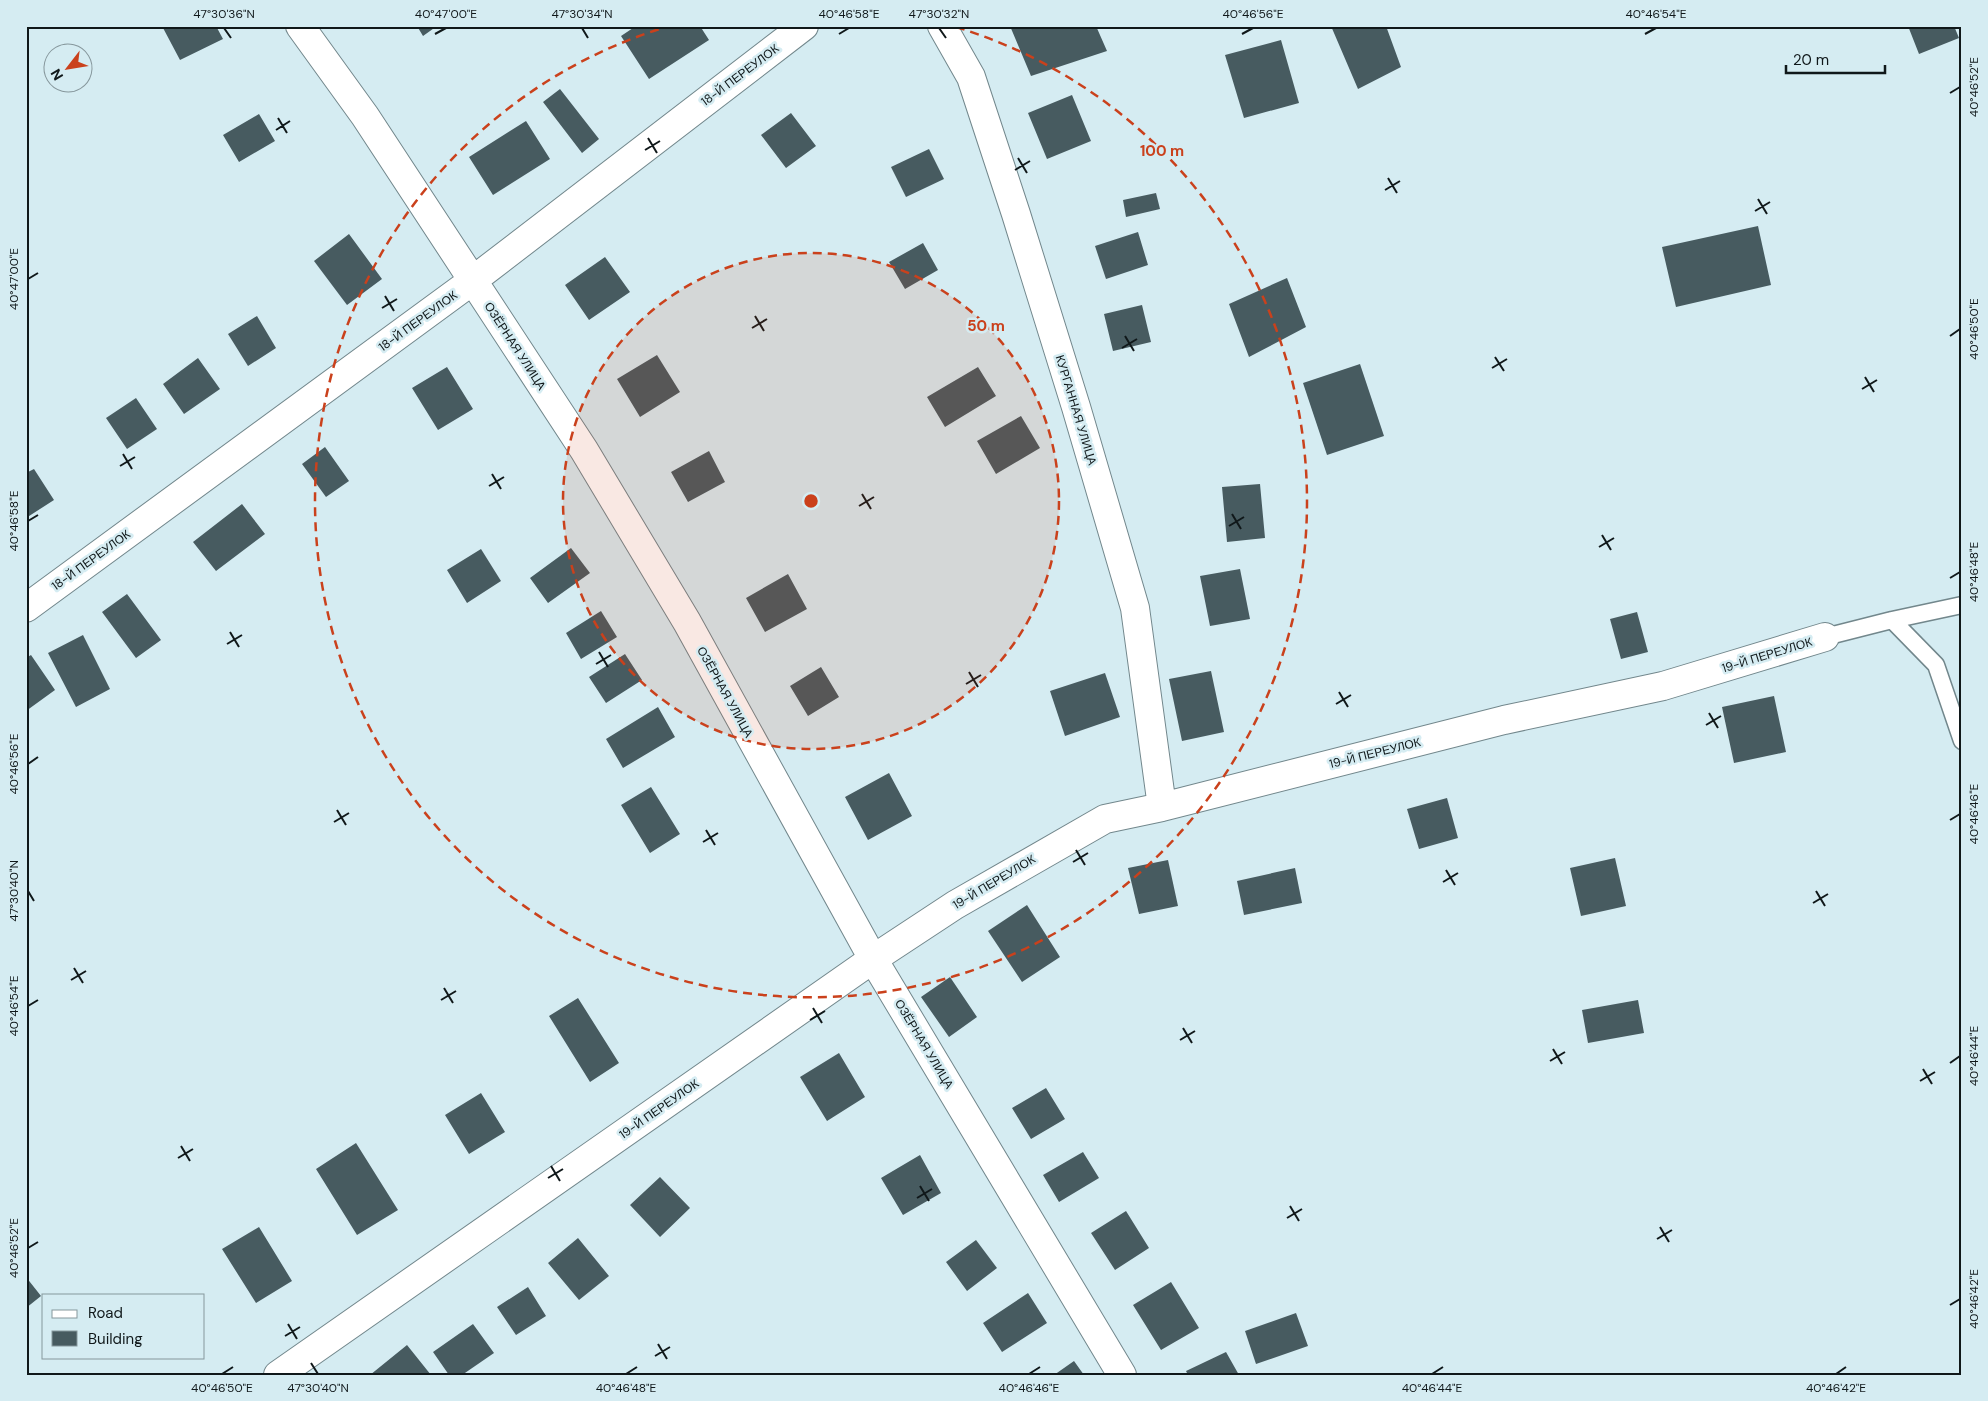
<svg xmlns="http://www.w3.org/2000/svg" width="1988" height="1401" font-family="'DM Sans',sans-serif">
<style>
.building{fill:#475b60}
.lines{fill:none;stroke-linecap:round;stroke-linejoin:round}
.lane-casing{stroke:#72878c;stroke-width:19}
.street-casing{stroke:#72878c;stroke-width:30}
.lane{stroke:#fff;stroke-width:16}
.street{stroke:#fff;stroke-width:28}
.ticks{fill:none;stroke:#10181a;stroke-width:2}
.ring{fill:none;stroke:#ca411c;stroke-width:2.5;stroke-dasharray:9 6}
.labels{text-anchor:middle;stroke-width:5;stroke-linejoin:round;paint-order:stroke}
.street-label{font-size:12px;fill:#10181a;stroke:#d5ecf2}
.centre{fill:#ca411c;stroke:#d5ecf2;stroke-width:2.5}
.ring-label{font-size:15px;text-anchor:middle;font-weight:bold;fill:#ca411c;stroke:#d5ecf2;stroke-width:5;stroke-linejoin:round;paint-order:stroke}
.neatline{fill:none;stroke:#10181a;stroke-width:2}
.ticks-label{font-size:12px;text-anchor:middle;fill:#10181a}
</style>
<rect width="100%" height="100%" fill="#d5ecf2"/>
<!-- building -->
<path class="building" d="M 162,26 L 216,26 L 223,39 L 180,60 Z
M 417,26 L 437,26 L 423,36 Z
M 636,26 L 700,26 L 709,40 L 649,79 L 621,36 Z
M 1010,26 L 1096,26 L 1107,51 L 1031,76 Z
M 1331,26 L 1386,26 L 1401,67 L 1358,89 Z
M 1908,26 L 1954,26 L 1959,38 L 1919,54 Z
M 1281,40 L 1299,103 L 1244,118 L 1225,55 Z
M 560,89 L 599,139 L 582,153 L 543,102 Z
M 1072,95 L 1091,141 L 1047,159 L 1028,113 Z
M 791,113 L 816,146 L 786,168 L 761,135 Z
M 259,114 L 275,141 L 239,162 L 223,135 Z
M 526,121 L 550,159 L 493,195 L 469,157 Z
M 929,149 L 944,179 L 906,197 L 891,167 Z
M 1156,193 L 1160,209 L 1126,217 L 1123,200 Z
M 1758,226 L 1771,285 L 1676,307 L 1662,247 Z
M 1138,232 L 1148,265 L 1106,279 L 1095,246 Z
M 349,234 L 382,279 L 347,305 L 314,261 Z
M 923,243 L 938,270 L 905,289 L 889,262 Z
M 605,257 L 630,292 L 589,320 L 565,285 Z
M 1287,278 L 1306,327 L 1249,357 L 1229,304 Z
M 1142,305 L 1151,342 L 1113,351 L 1104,314 Z
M 257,316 L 276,348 L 248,366 L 228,334 Z
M 657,355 L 680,392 L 640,417 L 617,379 Z
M 198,358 L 220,389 L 184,414 L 163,384 Z
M 1360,364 L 1384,436 L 1327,455 L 1303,383 Z
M 447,367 L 473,409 L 438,430 L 412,388 Z
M 978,367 L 996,396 L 945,427 L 927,397 Z
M 136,398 L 157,429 L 127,449 L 106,418 Z
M 1021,416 L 1040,448 L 996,474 L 977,441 Z
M 325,447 L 349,481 L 326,497 L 302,464 Z
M 709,451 L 725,482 L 688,502 L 671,472 Z
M 34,469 L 54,500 L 26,518 L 26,473 Z
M 1260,484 L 1265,538 L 1227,542 L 1222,487 Z
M 242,504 L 265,534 L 216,571 L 193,542 Z
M 571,548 L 590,573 L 548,603 L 530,578 Z
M 481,549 L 501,581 L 467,603 L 447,570 Z
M 1240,569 L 1250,619 L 1210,626 L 1200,576 Z
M 788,574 L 807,609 L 765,632 L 746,598 Z
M 127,594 L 161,640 L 136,658 L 102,612 Z
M 601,611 L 617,637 L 581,659 L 566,633 Z
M 1637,612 L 1648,652 L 1621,659 L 1610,619 Z
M 83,635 L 110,689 L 76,707 L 48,653 Z
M 625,654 L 642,680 L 606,703 L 589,677 Z
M 31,655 L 55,690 L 26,711 L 26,658 Z
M 821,667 L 839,697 L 808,716 L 790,686 Z
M 1211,671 L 1224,732 L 1182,741 L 1169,679 Z
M 1105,673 L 1120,717 L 1065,736 L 1050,691 Z
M 1774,696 L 1786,752 L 1734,763 L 1722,707 Z
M 658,707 L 675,737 L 623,768 L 606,739 Z
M 889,773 L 912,816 L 868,840 L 845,797 Z
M 651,787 L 680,834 L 650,853 L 621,805 Z
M 1447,798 L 1458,838 L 1419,849 L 1407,809 Z
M 1615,858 L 1626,906 L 1581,916 L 1570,868 Z
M 1168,860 L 1178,906 L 1139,914 L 1128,868 Z
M 1295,868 L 1302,903 L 1244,915 L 1237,881 Z
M 1027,905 L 1060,957 L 1022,982 L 988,931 Z
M 950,977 L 977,1017 L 949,1037 L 921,997 Z
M 578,998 L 619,1063 L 590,1082 L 549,1016 Z
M 1638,1000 L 1644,1033 L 1588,1043 L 1582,1010 Z
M 839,1053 L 865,1097 L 827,1121 L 800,1077 Z
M 1046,1088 L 1065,1119 L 1031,1139 L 1012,1108 Z
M 481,1093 L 505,1132 L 469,1154 L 445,1115 Z
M 356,1143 L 398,1210 L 357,1235 L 316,1169 Z
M 1083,1152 L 1099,1178 L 1059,1202 L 1043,1175 Z
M 920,1155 L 941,1193 L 903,1215 L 881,1178 Z
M 660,1177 L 690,1208 L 660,1237 L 630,1205 Z
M 1126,1211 L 1149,1248 L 1115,1270 L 1091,1233 Z
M 259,1227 L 292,1281 L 256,1303 L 222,1249 Z
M 578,1238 L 609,1276 L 579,1300 L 548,1263 Z
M 976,1240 L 997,1268 L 967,1291 L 946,1262 Z
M 26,1277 L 41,1296 L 26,1308 Z
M 1171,1282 L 1199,1328 L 1161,1350 L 1133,1305 Z
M 528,1287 L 546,1316 L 516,1335 L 497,1307 Z
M 1028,1293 L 1047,1323 L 1002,1352 L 983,1323 Z
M 1296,1313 L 1308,1346 L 1256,1364 L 1245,1331 Z
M 473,1324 L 494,1353 L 462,1375 L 449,1375 L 433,1352 Z
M 407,1345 L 431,1375 L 370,1375 Z
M 1226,1352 L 1239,1375 L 1188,1375 L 1186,1371 Z
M 1074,1361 L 1084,1375 L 1054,1375 Z"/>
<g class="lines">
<!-- lane casing -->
<g class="lane-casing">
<path id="lane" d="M 1892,620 L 1936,665 L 1962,741
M 1825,637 L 1892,620 L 1962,605"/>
</g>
<!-- street casing -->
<g class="street-casing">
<path id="street" d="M 300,26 L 365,116 L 584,450 L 687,622 L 873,959 L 1122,1375
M 942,26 L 971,77 L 1016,214 L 1076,407 L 1135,608 L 1162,807
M 26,608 L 472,281 L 804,26
M 278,1375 L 873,959 L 955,905 L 1105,819 L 1162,807 L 1504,720 L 1663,686 L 1825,637"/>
</g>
<!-- lane -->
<use href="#lane" class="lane"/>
<!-- street -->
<use href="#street" class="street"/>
</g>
<!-- ticks -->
<path class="ticks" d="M 224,28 L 231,38M 582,28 L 588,38M 939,28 L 946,38M 435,34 L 446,28M 839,34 L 849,28M 1242,34 L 1253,28M 1645,34 L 1656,28M 1950,93 L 1960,87M 278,118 L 287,133M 276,130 L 290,121M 648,138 L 657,153M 645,150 L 660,141M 1018,158 L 1027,173M 1015,170 L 1030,161M 1388,178 L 1397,193M 1385,190 L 1400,181M 1758,199 L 1767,214M 1755,211 L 1770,202M 28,279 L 38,273M 385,296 L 394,311M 382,308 L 397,299M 755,316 L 764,331M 752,328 L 767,319M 1125,336 L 1134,351M 1950,336 L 1960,329M 1122,348 L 1137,339M 1495,357 L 1504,371M 1492,368 L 1507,359M 1865,377 L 1874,392M 1862,389 L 1877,380M 123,454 L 132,469M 120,466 L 135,457M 492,474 L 501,489M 489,486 L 504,477M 862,494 L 871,509M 859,506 L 874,497M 1232,514 L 1241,529M 28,521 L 38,515M 1229,526 L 1244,517M 1602,535 L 1611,550M 1599,547 L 1614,538M 1950,578 L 1960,572M 230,632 L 239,647M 227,644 L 242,635M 599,652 L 608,667M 596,664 L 611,655M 969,672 L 978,687M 966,684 L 981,675M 1339,692 L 1348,707M 1336,704 L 1351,695M 1709,713 L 1718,728M 1706,725 L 1721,716M 28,764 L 38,757M 337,810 L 346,825M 1950,820 L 1960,814M 334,822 L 349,813M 706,830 L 715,845M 703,842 L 718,833M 1076,850 L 1085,865M 1073,862 L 1088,853M 1446,870 L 1455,885M 1443,882 L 1458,873M 28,891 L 34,901M 1816,891 L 1825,906M 1813,903 L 1828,894M 74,968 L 83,983M 71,980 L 86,971M 444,988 L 453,1003M 441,1000 L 456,991M 28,1006 L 38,1000M 813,1008 L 822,1023M 810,1020 L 825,1011M 1183,1028 L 1192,1043M 1180,1040 L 1195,1031M 1553,1049 L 1562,1064M 1550,1061 L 1565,1052M 1950,1063 L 1960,1056M 1923,1069 L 1932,1084M 1920,1081 L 1935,1072M 181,1146 L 190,1161M 178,1158 L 193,1149M 551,1166 L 560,1181M 548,1178 L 563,1169M 920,1186 L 929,1201M 917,1198 L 932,1189M 1290,1206 L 1299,1221M 1287,1218 L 1302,1209M 1660,1227 L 1669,1242M 1657,1239 L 1672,1230M 28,1248 L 38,1242M 1950,1305 L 1960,1299M 288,1324 L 297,1339M 285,1336 L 300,1327M 658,1344 L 667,1359M 655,1356 L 670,1347M 311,1363 L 318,1374M 222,1374 L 233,1367M 626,1374 L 637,1367M 1029,1374 L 1040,1367M 1432,1374 L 1443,1367M 1836,1374 L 1846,1367"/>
<!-- distance rings -->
<circle cx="811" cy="501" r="248" fill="#ca411c" fill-opacity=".12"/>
<g class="ring">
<circle cx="811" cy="501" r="248"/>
<path d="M956 27A496 496 0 1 1 666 27"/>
</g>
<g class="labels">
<!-- street labels -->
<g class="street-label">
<text transform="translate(740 75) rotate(-37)" y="4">18-Й ПЕРЕУЛОК</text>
<text transform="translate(418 321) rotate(-36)" y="4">18-Й ПЕРЕУЛОК</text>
<text transform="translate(515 346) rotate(57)" y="4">ОЗЁРНАЯ УЛИЦА</text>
<text transform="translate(1076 410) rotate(73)" y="4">КУРГАННАЯ УЛИЦА</text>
<text transform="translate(91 560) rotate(-36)" y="4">18-Й ПЕРЕУЛОК</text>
<text transform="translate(1767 655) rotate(-17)" y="4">19-Й ПЕРЕУЛОК</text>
<text transform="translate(725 692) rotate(61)" y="4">ОЗЁРНАЯ УЛИЦА</text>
<text transform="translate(1375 753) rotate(-14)" y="4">19-Й ПЕРЕУЛОК</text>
<text transform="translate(994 882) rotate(-31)" y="4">19-Й ПЕРЕУЛОК</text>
<text transform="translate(924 1044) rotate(59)" y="4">ОЗЁРНАЯ УЛИЦА</text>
<text transform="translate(659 1109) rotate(-35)" y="4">19-Й ПЕРЕУЛОК</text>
</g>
</g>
<circle cx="811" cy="501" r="8" class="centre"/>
<g class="ring-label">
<text x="1162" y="156">100 m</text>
<text x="986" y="331">50 m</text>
</g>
<!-- border -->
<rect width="1988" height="1401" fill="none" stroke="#d5ecf2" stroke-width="55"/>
<!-- legend -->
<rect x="42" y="1294" width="162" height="65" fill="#d5ecf2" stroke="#86979c"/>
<rect x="52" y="1310" width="25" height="8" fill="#ffffff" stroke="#86979c"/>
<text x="88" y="1318" font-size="15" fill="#10181a">Road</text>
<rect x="52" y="1331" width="25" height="15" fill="#475b60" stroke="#86979c"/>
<text x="88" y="1344" font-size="15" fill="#10181a">Building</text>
<!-- north arrow -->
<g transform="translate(68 68) rotate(239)"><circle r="24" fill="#d5ecf2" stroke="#86979c"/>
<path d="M0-4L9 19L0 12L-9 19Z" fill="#ca411c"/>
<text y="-8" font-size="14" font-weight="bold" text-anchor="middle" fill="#10181a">N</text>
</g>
<!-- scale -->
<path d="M1786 65v8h99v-8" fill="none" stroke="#10181a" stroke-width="2.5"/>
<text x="1793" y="65" font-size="15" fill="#10181a" stroke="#d5ecf2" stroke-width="4" paint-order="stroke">20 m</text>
<rect x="28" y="28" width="1932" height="1346" class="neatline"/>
<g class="ticks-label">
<text x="224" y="18">47°30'36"N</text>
<text x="446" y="18">40°47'00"E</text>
<text x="582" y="18">47°30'34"N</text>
<text x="849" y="18">40°46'58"E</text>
<text x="939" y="18">47°30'32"N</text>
<text x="1253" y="18">40°46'56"E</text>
<text x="1656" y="18">40°46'54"E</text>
<text transform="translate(1974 87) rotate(-90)" y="4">40°46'52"E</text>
<text transform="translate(14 279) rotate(-90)" y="4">40°47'00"E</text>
<text transform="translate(1974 329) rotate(-90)" y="4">40°46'50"E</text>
<text transform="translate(14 521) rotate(-90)" y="4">40°46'58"E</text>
<text transform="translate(1974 572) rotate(-90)" y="4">40°46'48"E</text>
<text transform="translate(14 764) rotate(-90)" y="4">40°46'56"E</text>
<text transform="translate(1974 814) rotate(-90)" y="4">40°46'46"E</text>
<text transform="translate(14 891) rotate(-90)" y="4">47°30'40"N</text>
<text transform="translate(14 1006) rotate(-90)" y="4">40°46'54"E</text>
<text transform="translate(1974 1056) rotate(-90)" y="4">40°46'44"E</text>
<text transform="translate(14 1248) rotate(-90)" y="4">40°46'52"E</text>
<text transform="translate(1974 1299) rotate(-90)" y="4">40°46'42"E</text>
<text x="222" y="1392">40°46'50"E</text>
<text x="318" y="1392">47°30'40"N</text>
<text x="626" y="1392">40°46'48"E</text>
<text x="1029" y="1392">40°46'46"E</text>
<text x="1432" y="1392">40°46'44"E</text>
<text x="1836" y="1392">40°46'42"E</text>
</g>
</svg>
